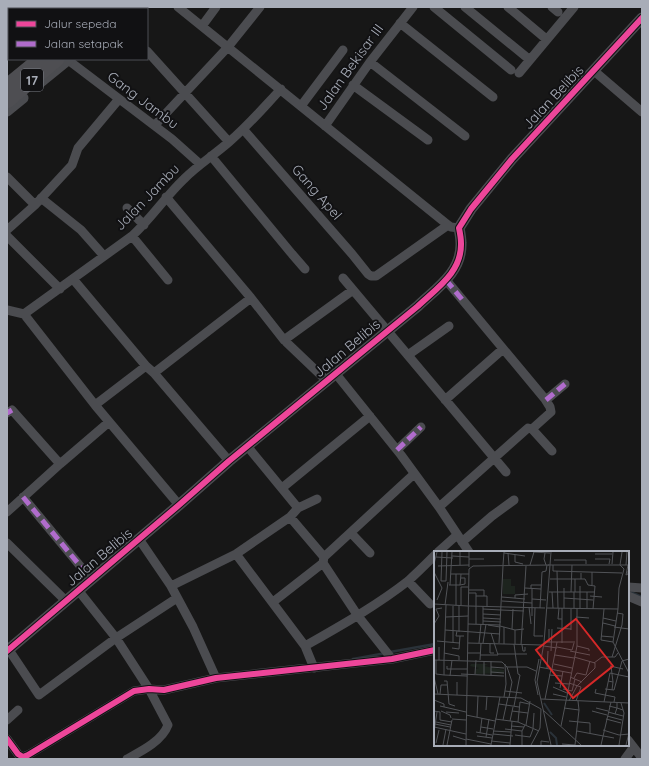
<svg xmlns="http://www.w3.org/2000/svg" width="649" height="766" font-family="Quicksand,sans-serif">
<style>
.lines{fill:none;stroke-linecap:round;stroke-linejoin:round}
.stream{stroke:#2a3239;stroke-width:2.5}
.minor{stroke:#4b4c50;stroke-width:9}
.tertiary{stroke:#4b4c50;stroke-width:11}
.trunk{stroke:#4e4e52;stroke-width:15}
.quiet{stroke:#b06ccc;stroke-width:5;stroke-dasharray:10 5;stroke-linecap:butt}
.cycleway-casing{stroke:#111113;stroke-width:8}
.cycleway{stroke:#ed469a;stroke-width:6}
.labels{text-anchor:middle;stroke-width:4;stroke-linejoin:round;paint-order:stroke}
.shield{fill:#111113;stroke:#7b7e86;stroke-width:1}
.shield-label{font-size:13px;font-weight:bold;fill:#a8adb8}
.street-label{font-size:14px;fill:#a8adb8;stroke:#111113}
.inset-river{fill:none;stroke:#2a3239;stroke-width:2}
.inset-road{fill:none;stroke:#515357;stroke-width:1}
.view{fill:#d62828;fill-opacity:0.15;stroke:#d62828;stroke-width:2}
.inset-edge{fill:none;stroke:#a8adb8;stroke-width:2}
</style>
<rect width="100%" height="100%" fill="#171717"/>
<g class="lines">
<!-- stream -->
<path class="stream" d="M 628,591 L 642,597
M 390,652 L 435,644
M 353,659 L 386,653"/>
<!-- minor -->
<path class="minor" d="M 178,7 L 448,225 L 451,227 L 459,228
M 434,7 L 511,70
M 465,7 L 530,60
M 508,7 L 545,38
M 552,7 L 558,12
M 400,23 L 493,97
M 202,26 L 216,7
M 147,51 L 229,142
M 68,60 L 172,139 L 200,164
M 370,62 L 465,136
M 593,70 L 642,112
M 519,73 L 574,7
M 353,85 L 428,140
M 301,106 L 343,50
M 155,125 L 228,47 L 260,7
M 325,126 L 370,62 L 413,7
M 243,129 L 352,254 L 368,274 L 371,276 L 376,276 L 448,225
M 211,156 L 292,254 L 305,269
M 7,177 L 35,205
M 166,197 L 251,298 L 284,340 L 327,381
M 41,198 L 81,230 L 104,256
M 127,208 L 144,225
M 7,230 L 35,205 L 72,165 L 78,148 L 119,99
M 7,236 L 60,289
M 132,236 L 168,280
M 343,278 L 506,472
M 73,279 L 146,366 L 154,373 L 229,461
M 446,280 L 545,399 L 550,407 L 551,412 L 532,429
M 7,310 L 24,314 L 95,405 L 179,505
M 24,314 L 132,236 C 151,219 165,197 184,179 C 198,165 214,155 229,142 C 248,126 264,107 281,89
M 284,340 L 353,290
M 408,355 L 449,326
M 154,373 L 251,298
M 336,374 L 401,455 L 439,507 L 469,552
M 445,400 L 503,349
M 546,400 L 565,384
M 95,405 L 146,366
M 7,413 L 12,410 L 60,464
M 247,446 L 298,508
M 397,450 L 421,427
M 282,488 L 370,416
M 23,497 L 91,579
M 439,507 L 528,428 L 532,429 L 552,451
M 7,512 L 60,464 L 109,422
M 290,517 L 324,557 L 323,563 L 358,616 L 392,659
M 351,533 L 370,553
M 139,539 L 171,586 L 193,627 L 216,678
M 462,542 L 492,516 L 514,500
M 7,543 L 66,601
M 438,552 L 457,535
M 236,554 L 290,517 L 298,508 L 317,499
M 324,557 L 414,474
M 408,581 L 430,604
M 171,586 L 236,554 L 305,646 C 340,626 376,606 408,581 C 417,573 426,564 435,555
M 628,587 L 642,588
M 78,590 L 116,638 L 149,689 L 168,725 C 162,741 142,751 127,759
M 628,596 L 642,602
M 273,602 L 323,563
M 305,646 L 314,668
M 7,647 L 39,695 L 116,638 L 177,598
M 7,720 L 18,710
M 7,739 L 18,754 L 23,757 L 28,755 L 134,691 L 149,689 L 164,690 L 216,678 L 392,659 L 435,650
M 628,740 L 642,758
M 625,759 L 633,748"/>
<!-- tertiary -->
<path class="tertiary" d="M 90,9 L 92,7
M 126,9 L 128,7
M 37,85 L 69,59
M 7,111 L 23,98
M 7,651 L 179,505 L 229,461 L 418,306 C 437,288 462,272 461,243 C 461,238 460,233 459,228 L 471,209 L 512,159 L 642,18"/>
<!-- trunk -->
<path class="trunk" d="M 100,9 L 102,7
M 116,9 L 118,7
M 7,86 L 40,59
M 7,101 L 57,59"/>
<!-- quiet -->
<path class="quiet" d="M 446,280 L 465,303
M 546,400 L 565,384
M 7,413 L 12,410
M 397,450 L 421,427
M 23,497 L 91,579"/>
<!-- cycleway casing -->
<g class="cycleway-casing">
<path id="cycleway" d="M 7,651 L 179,505 L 229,461 L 418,306 C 437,288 462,272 461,243 C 461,238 460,233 459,228 L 471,209 L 512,159 L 642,18
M 7,739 L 18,754 L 23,757 L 28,755 L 134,691 L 149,689 L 164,690 L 216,678 L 392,659 L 435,650"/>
</g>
<!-- cycleway -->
<use href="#cycleway" class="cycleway"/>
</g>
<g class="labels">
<!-- shield labels -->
<rect class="shield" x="21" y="69" width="22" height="22" rx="3"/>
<g class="shield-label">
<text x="32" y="85">17</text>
</g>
<!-- street labels -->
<g class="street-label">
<text transform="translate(350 67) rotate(-54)" y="5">Jalan Bekisar III</text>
<text transform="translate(553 97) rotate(-47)" y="5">Jalan Belibis</text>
<text transform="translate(143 100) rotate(37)" y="5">Gang Jambu</text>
<text transform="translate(317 192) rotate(49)" y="5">Gang Apel</text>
<text transform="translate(147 197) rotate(-46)" y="5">Jalan Jambu</text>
<text transform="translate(347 348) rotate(-40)" y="5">Jalan Belibis</text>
<text transform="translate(99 557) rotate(-40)" y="5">Jalan Belibis</text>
</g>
</g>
<!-- overview -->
<g transform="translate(434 551)">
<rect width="195" height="195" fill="#171717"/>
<path d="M 69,28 L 77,28 L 77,35 L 81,35 L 81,43 L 69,43 ZM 37,113 L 54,113 L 50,115 L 70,119 L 70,122 L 41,123 L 42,118 L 45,117 L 36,115 Z" fill="#1d241e"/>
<path class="inset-river" d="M 110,152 L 118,164M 116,181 L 122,187 L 123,194"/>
<path class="inset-road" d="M 8,1 L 7,30 L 12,30M 99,1 L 116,2M 188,1 L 186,14 L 195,14M 70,2 L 91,5M 74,2 L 75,14M 111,2 L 110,8 L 112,14M 161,3 L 178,3M 81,4 L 81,11 L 89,13M 18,5 L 35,6M 2,6 L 19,7M 35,8 L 50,8M 161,8 L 176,8 L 175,13M 120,9 L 140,9M 140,9 L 152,9 L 152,13M 0,13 L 3,1M 178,13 L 179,1M 26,14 L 26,1M 69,14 L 70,1M 96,14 L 100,1M 114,14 L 186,14 L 190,18 L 185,37 L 184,58M 119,14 L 119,20 L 188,22M 192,14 L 193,1M 194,14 L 192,24 L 194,23 L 194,20M 4,15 L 35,14M 35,16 L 35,1M 123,20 L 124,57M 0,21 L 8,37 L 3,49M 17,23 L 35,23M 116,28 L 147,28 L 147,22M 141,28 L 141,41M 147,28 L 151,28 L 154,34 L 161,35 L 159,58M 12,30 L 13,1M 15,34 L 26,34 L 27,23M 16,34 L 18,1M 26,34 L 31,33 L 31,27 L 27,27M 158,34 L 158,21M 91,37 L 107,38M 97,37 L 97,34 L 107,34M 98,37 L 98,65M 35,39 L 50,39 L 50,45M 115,41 L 160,41M 118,41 L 119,57M 137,41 L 138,14M 153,41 L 153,58M 35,42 L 42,42 L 42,73M 42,45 L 53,45 L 53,55M 156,45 L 168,46M 68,46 L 91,48M 81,47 L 81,44 L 94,43M 130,47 L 159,49M 98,48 L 112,49M 68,50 L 98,52M 0,53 L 34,55M 11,54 L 14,31M 22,54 L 22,23M 25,54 L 25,81M 27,54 L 27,36 L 34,36M 35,55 L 111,57M 95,56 L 97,73M 101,57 L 100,85 L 109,85M 106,57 L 108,21 L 112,20 L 113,14M 113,57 L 184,58 L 179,91 L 195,122M 125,57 L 124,68 L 128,68M 130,57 L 130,37M 140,57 L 140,41M 49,58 L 67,59M 137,58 L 137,79M 146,58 L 146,35M 170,58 L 167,89 L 179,91M 67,59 L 90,60M 49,63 L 67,64M 12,66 L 34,65M 142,66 L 155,67M 49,67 L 66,68M 169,67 L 182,70M 49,70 L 67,71M 169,72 L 181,75M 0,73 L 5,65 L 2,58 L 8,57M 34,73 L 66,74M 49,73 L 49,55M 54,74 L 66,76M 66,75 L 81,79 L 90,78M 180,76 L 195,78M 123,77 L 137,78M 78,78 L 79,58M 11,79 L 66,83M 23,80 L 22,85 L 30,85M 167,85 L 179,86M 3,90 L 25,92M 19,91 L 19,55M 111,91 L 141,91M 115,91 L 115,78M 34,92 L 108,94M 45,92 L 47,73M 49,92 L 52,73M 56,92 L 56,102 L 60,102M 65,92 L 69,15M 128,92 L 128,57M 70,93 L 70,76M 80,93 L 84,123 L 86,124 L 80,155M 81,93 L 81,79M 87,94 L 92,15M 88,94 L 89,100 L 91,100 L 91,96M 110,95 L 123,97M 143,95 L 155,98 L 155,100M 123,96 L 138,99 L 140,92M 18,97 L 25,98 L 26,85M 117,100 L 118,78M 136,100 L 156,104M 10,102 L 25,105 L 25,109M 34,102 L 47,102M 64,103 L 93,103M 46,104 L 64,104 L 57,82M 121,104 L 140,107M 178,106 L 188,74 L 189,63 L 183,62M 0,109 L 68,111 L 73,116 L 78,131 L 75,146M 2,109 L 2,123 L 10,124 L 10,109M 5,109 L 5,96M 10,109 L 12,54M 46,109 L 47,92M 160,112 L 168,106 L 181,106 L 184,102M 71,113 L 72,133M 120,113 L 138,117M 13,115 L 13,118 L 33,118M 176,115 L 189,118M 177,115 L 179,131M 57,116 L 70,117M 73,116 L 93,116 L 102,120M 105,116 L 137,122M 113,118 L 114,100M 118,118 L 123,91M 57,121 L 70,122M 27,123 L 70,125M 41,123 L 42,109M 10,124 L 33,125M 50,124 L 50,110M 57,124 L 57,110M 115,124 L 128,125M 16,125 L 18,109M 0,126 L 4,143M 136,126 L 148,131M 140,127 L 143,122 L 152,124 L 156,110M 10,130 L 13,130 L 15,153 L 21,155M 174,130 L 179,131 L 178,139M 23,131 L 23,144M 121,132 L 135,133M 135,132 L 147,136 L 142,150M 119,136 L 133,142M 126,137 L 129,120M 129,138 L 138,140 L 141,128M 162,138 L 161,142 L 181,146 L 180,151M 171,138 L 180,139 L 188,110 L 195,108M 71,140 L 88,142M 0,143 L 87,147 L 107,158M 6,143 L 7,134 L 13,134M 119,143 L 132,146M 104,144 L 101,129 L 105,108M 70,146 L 72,133M 107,148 L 195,152M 111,148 L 117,118M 0,149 L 10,153 L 10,156M 135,150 L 143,135 L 161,117 L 161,112 L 140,106M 170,151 L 176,122 L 195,126M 65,153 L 85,156M 6,155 L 32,161M 175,155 L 183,157 L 183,151M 130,157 L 145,159M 162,157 L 174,160M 52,159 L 53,145M 109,159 L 147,194M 0,160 L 6,161 L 6,169 L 18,171M 7,160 L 16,164 L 17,167M 78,160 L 94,162M 158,160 L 173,164M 12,161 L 25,162M 174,161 L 189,165M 181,163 L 183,157 L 189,159M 32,164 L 61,170M 173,165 L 188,169M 43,166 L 44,145M 18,168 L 32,169M 61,168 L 84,171 L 105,180M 172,168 L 187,172M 69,169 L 74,146M 76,170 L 79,156M 135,170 L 156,172 L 156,182M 2,171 L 17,174M 84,171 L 86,151 L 95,153M 1,173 L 16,176M 92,174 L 96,150M 77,175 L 90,176M 127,175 L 143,95 L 143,57M 0,176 L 32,183M 47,176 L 59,178M 99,177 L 100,162M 71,178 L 88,180M 169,179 L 185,184 L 195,183M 59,180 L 77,181M 143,180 L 180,187M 0,181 L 3,161M 42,181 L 58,184M 46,182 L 48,167M 59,183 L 79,185M 81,184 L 96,186 L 99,178M 19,185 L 32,189M 43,185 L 58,187M 52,186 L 55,168M 32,188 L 57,193M 57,190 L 76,192M 2,192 L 5,179M 128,193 L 141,194M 9,194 L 12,178M 13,194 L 18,169M 32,194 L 35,18 L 39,15 L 115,14M 57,194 L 66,146M 76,194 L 78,170M 88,194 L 88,180 L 91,174M 97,194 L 106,177 L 107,158M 107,194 L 107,190 L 115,191M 117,194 L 103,131 L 110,92 L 117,1M 141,194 L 145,159 L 144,150M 167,194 L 177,151M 185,194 L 190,162 L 187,152M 192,194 L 195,182"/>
<path class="view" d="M 142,68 L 179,115 L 139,147 L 102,99 Z"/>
<rect width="195" height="195" class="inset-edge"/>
</g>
<!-- border -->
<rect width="649" height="766" fill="none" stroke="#a8adb8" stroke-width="16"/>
<!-- legend -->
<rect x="8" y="8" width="140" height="52" fill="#111113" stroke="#4d4f55"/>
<rect x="16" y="21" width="20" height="6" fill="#ed469a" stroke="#4d4f55"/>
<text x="44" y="28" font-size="12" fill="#a8adb8">Jalur sepeda</text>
<rect x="16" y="41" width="20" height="6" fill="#b06ccc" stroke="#4d4f55"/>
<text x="44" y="48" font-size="12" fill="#a8adb8">Jalan setapak</text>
</svg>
